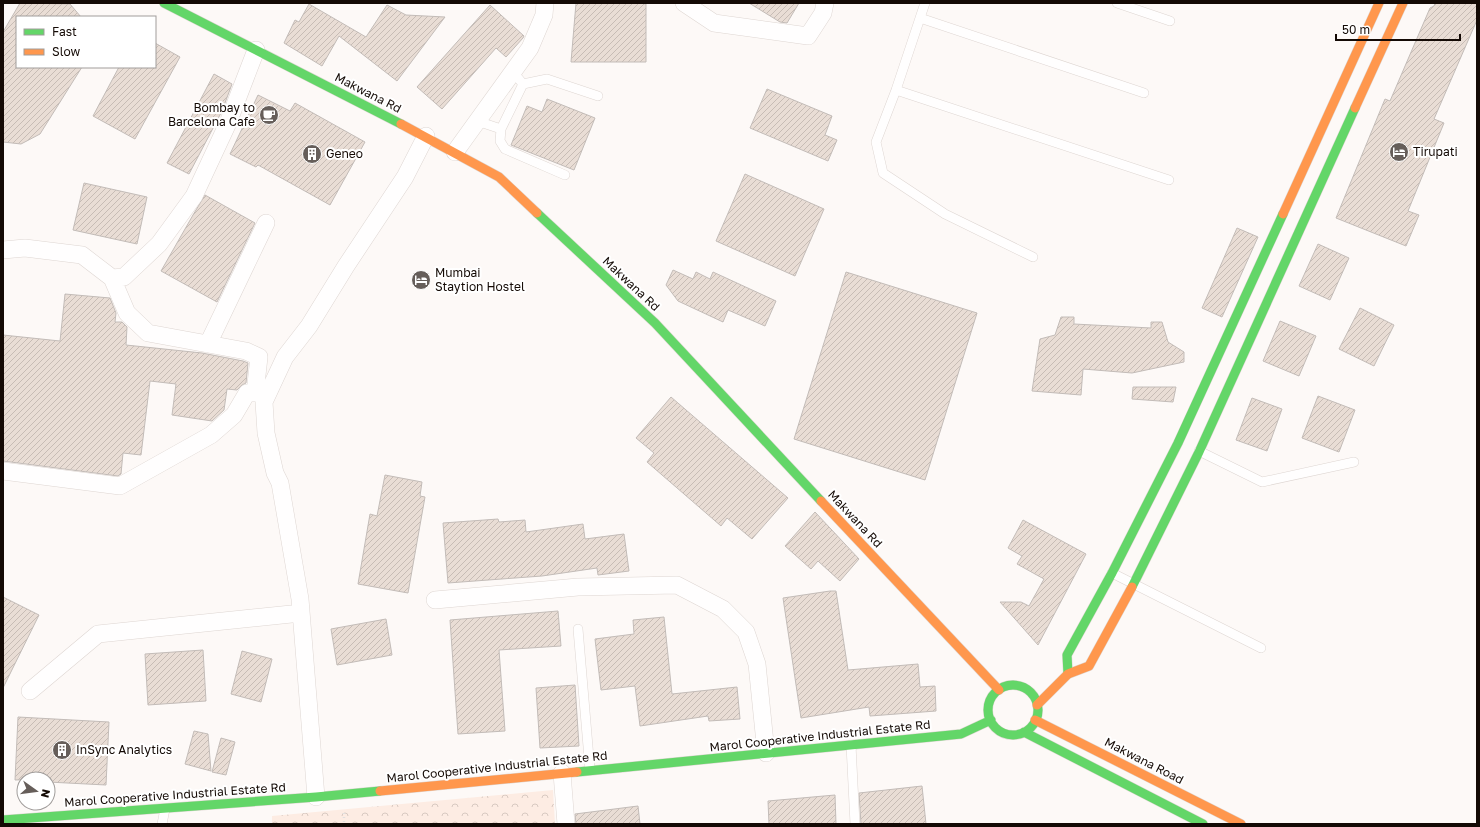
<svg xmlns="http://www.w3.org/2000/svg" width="1480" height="827" font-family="'Golos Text',sans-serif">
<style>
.park{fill:url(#park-crowns)}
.building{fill:url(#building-hatch);stroke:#c3bcb8}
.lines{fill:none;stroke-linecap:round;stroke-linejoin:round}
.lane-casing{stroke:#ded6d2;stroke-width:10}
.street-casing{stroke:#ded6d2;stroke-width:18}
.fast-casing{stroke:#ded6d2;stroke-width:10}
.slow-casing{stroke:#ded6d2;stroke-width:10}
.path{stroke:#e1e0df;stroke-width:2.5;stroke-dasharray:1 3;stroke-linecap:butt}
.lane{stroke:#fffefe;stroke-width:9}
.street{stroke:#fffefe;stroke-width:17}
.fast{stroke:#63d668;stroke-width:9}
.slow{stroke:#ff974d;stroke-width:9}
.labels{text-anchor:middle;stroke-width:4;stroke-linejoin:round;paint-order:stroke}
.street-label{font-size:12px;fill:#140a05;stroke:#fff}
.poi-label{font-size:12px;fill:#140a05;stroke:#fff;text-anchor:start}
</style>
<defs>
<pattern id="park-crowns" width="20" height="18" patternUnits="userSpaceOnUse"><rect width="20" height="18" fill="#fdece3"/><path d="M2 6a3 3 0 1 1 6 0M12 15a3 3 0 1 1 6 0" fill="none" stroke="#d8c9c1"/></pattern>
<pattern id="building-hatch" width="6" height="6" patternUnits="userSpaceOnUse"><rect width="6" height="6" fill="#e9ddd5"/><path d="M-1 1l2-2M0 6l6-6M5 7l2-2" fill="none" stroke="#c7bcb5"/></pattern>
</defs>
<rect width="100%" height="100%" fill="#fdf9f7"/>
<!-- park -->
<path class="park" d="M 553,790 L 555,824 L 272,824 L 272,816 Z"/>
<!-- building -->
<path class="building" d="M 20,3 L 70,4 L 81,17 L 17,17 L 17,67 L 82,67 L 40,134 L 21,144 L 3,142 L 3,32 Z
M 576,3 L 639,3 L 646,4 L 646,62 L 571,62 Z
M 749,3 L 799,3 L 787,23 L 780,22 Z
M 1435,3 L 1477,3 L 1477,20 L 1434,119 L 1444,123 L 1408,211 L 1419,215 L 1406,246 L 1336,218 L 1385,99 L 1390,101 L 1430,8 L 1434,6 Z
M 309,4 L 366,37 L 387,5 L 406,15 L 445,17 L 397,81 L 339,36 L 322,66 L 284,43 L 295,20 L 299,22 Z
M 490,5 L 524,36 L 523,38 L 506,57 L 496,48 L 442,109 L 417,87 Z
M 155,43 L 180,57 L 135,139 L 93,116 L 119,67 L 155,67 Z
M 214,74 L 232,84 L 222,111 L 189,174 L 167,163 Z
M 767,89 L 832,116 L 825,135 L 837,140 L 828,161 L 750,128 Z
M 258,95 L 290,111 L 295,103 L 365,142 L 330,205 L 258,165 L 256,167 L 230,154 Z
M 547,99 L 595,118 L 574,170 L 511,145 L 527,106 L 542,112 Z
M 745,174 L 824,209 L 795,276 L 716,241 Z
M 84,183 L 147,197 L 137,244 L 73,230 Z
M 205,195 L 255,223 L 217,302 L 161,271 L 193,215 Z
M 1237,228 L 1258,237 L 1222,317 L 1202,308 Z
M 1318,244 L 1349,258 L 1330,300 L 1299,286 Z
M 673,270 L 693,279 L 696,272 L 710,279 L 713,272 L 776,301 L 765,326 L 728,310 L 723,322 L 678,301 L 666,285 Z
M 846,272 L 977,313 L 925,480 L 794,439 Z
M 65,294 L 110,298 L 116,313 L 115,322 L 122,322 L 127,327 L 126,345 L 202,353 L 243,361 L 248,363 L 246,383 L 242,385 L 237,390 L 227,389 L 224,410 L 212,421 L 172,415 L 176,384 L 150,381 L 141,455 L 123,453 L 121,474 L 118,476 L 3,461 L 3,335 L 60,341 Z
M 1360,308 L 1394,325 L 1374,366 L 1339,349 Z
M 1061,317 L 1074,317 L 1074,324 L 1151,328 L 1151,322 L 1162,322 L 1168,342 L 1184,352 L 1184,362 L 1132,373 L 1083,369 L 1081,395 L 1032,391 L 1040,339 L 1055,335 Z
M 1280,321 L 1316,336 L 1299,376 L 1263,361 Z
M 1133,387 L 1176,387 L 1173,402 L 1132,399 Z
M 1318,396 L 1355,410 L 1339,452 L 1302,438 Z
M 671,397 L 788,498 L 752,539 L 727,518 L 721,526 L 647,462 L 654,453 L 636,438 Z
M 1252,398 L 1282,409 L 1267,451 L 1236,440 Z
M 385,475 L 422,482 L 420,496 L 425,497 L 408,593 L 358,584 L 370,514 L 377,516 Z
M 815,512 L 859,559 L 840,581 L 818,561 L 811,569 L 785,546 Z
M 498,519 L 499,522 L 525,520 L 526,532 L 583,524 L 585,539 L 624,534 L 629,571 L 598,575 L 597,568 L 542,576 L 448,583 L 443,523 Z
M 1023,520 L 1086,554 L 1038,645 L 1000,602 L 1021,602 L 1029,606 L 1044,579 L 1017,564 L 1022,556 L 1008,548 Z
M 830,591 L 836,591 L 848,670 L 918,664 L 920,687 L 935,686 L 936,711 L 870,716 L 869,707 L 801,718 L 783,598 Z
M 3,597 L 39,615 L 3,688 Z
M 558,611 L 561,646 L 499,650 L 505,731 L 458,734 L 450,620 Z
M 664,617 L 672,694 L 737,687 L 740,719 L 709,721 L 708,716 L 640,726 L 635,686 L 601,690 L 595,639 L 634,634 L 633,620 Z
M 386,619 L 392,655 L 337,665 L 331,629 Z
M 203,650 L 206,701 L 148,705 L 145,654 Z
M 242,651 L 272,659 L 261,702 L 231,694 Z
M 575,685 L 579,746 L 540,748 L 536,688 Z
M 18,717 L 109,722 L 106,785 L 48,782 L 48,779 L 15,780 Z
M 194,731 L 208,734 L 211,771 L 185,764 Z
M 221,738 L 235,742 L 226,775 L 212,772 Z
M 922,786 L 926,824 L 861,824 L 859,793 Z
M 835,795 L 836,824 L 769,824 L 768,801 Z
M 638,806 L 640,824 L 576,824 L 575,814 Z"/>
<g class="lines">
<!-- lane casing -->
<g class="lane-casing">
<path id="lane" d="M 925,3 L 896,90 L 876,142 L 883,173 L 945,214 L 1033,257
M 1117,3 L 1170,21
M 920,18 L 1144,93
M 523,84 L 547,79 L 598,96
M 896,90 L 1169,180
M 477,121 L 501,129 L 523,84 L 513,72
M 501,129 L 500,141 L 505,149 L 565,175
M 1199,451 L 1262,482 L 1354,462
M 1112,573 L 1261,648
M 578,629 L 590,770
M 851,745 L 855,824
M 162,824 L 165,809"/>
</g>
<!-- street casing -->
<g class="street-casing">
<path id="street" d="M 684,3 L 714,23 L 808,36 L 823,13 L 825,3
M 455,152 L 530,48 L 544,15 L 545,3
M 3,250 L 25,248 L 82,255 L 112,278 L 127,313 L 148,333 L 246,351 L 259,357 L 255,393 L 247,393 L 234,415 L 211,435 L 120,486 L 3,471
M 112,278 L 124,277 L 159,244 L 194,196 L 228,123 L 256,50
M 208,344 L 266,223
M 435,600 L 578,587 L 677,585 L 723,609 L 746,632 L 757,664 L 766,753
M 30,691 L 98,634 L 301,613
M 562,773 L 566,824
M 316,797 L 300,599 L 280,483 L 275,473 L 266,433 L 264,402 L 285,357 L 309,326 L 346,266 L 405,177 L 426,136"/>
</g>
<!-- fast casing -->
<g class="fast-casing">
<path id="fast" d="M 164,3 L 401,124
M 537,213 L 655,323 L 821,501
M 1132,587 L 1199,452 L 1355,108
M 1068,674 L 1067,655 L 1112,573 L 1178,443 L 1283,214
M988 710a25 25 0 1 1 50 0a25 25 0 1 1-50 0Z
M 1024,732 L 1203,824
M 577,772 L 961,734 L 991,720
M 3,820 L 316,797 L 380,791"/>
</g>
<!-- slow casing -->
<g class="slow-casing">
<path id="slow" d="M 1355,108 L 1403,3
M 401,124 L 499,177 L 537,213
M 1283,214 L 1379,3
M 821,501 L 999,690
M 1037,705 L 1068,674 L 1089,666 L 1132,587
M 1035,720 L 1241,824
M 380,791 L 577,772"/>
</g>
<!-- path -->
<path class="path" d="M 344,813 L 344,824"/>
<!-- lane -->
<use href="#lane" class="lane"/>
<!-- street -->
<use href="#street" class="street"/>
<!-- fast -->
<use href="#fast" class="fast"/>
<!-- slow -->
<use href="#slow" class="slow"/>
</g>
<!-- icons -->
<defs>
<g id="cafe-disc" transform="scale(1)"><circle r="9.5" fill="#665e5a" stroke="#fff"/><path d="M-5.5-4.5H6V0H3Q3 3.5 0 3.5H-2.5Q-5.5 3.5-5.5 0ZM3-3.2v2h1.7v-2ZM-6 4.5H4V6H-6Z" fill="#fff"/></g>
<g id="hotel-disc" transform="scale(1)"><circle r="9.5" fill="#665e5a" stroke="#fff"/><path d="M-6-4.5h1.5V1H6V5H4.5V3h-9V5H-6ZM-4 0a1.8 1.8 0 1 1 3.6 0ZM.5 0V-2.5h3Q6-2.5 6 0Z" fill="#fff"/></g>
<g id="building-disc" transform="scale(1)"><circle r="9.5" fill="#665e5a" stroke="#fff"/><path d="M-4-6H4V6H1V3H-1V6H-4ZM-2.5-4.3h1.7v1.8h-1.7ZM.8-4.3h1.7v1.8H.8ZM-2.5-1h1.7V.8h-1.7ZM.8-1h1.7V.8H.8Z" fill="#fff"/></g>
</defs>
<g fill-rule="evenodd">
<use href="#cafe-disc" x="269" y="115"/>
<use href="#hotel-disc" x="1399" y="152"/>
<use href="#building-disc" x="312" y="154"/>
<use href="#hotel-disc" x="421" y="280"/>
<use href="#building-disc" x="62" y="750"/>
</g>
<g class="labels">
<!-- street labels -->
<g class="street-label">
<text transform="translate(368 93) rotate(27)" y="4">Makwana Rd</text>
<text transform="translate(631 284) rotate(43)" y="4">Makwana Rd</text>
<text transform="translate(855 519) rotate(47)" y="4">Makwana Rd</text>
<text transform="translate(820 736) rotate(-6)" y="4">Marol Cooperative Industrial Estate Rd</text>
<text transform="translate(1144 761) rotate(27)" y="4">Makwana Road</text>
<text transform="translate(497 767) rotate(-6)" y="4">Marol Cooperative Industrial Estate Rd</text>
<text transform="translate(175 795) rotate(-4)" y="4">Marol Cooperative Industrial Estate Rd</text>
</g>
<!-- poi labels -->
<g class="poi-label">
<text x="255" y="112" text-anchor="end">Bombay to<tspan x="255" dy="14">Barcelona Cafe</tspan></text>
<text x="1413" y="156">Tirupati</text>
<text x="326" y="158">Geneo</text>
<text x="435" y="277">Mumbai<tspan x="435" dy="14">Staytion Hostel</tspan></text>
<text x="76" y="754">InSync Analytics</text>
</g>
</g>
<!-- border -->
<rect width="1480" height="827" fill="none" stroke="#140a05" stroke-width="8"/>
<!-- legend -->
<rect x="16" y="16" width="140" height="52" fill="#ffffff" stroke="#a19d9b"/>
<rect x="24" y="29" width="20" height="6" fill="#63d668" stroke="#a19d9b"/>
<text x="52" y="36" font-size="12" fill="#140a05">Fast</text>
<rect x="24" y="49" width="20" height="6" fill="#ff974d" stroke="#a19d9b"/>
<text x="52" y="56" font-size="12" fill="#140a05">Slow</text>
<!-- north arrow -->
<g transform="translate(36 791) rotate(104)"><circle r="19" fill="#ffffff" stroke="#a19d9b"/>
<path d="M0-3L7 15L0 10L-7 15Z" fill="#665e5a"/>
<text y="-6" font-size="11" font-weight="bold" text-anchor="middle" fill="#140a05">N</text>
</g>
<!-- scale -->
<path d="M1336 34v6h124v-6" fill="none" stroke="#140a05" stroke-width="2"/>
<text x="1342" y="34" font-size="12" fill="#140a05" stroke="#ffffff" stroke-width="3" paint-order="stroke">50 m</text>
</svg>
